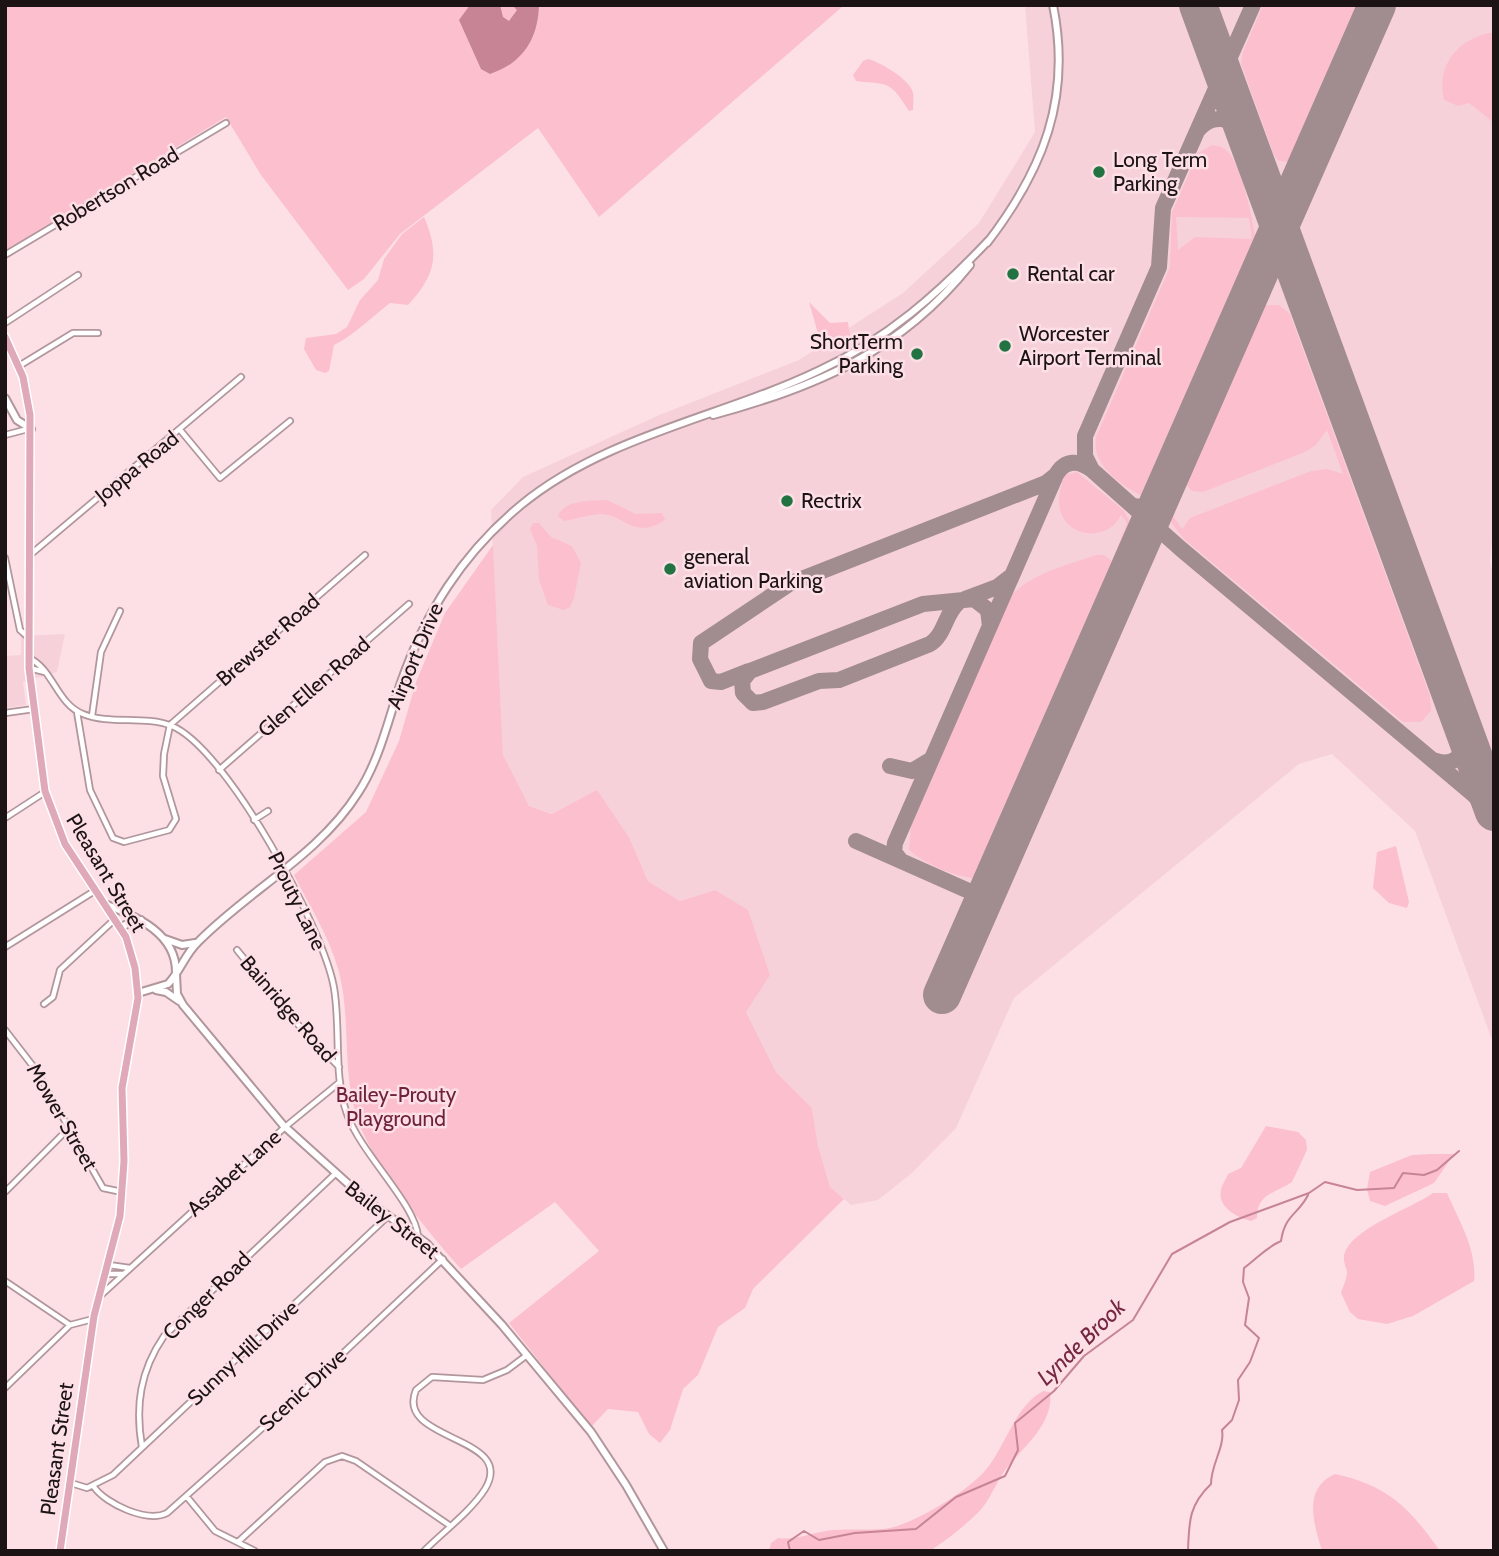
<svg xmlns="http://www.w3.org/2000/svg" width="1499" height="1556" font-family="Cabin,sans-serif">
<style>
.built{fill:#f7d1da}
.green{fill:#fcbfce;fill-rule:evenodd}
.water{fill:#c68495}
.lines{fill:none;stroke-linecap:round;stroke-linejoin:round}
.stream{stroke:#c68495;stroke-width:2}
.taxiway{stroke:#a18c90;stroke-width:16}
.runway{stroke:#a18c90;stroke-width:38}
.minor-casing{stroke:#b1969c;stroke-width:8}
.tertiary-casing{stroke:#b1969c;stroke-width:10}
.secondary-casing{stroke:#b1969c;stroke-width:10}
.primary-casing{stroke:#fff;stroke-width:10}
.minor{stroke:#fff;stroke-width:4.5}
.tertiary{stroke:#fff;stroke-width:6}
.secondary{stroke:#fff;stroke-width:6}
.primary{stroke:#e0a9b9;stroke-width:7}
.poi-dot{fill:#237242;stroke:#fde0e6;stroke-width:2.5}
.labels{text-anchor:middle;stroke-width:5;stroke-linejoin:round;paint-order:stroke}
.poi-label{font-size:21px;fill:#1c1315;stroke:#fde0e6;text-anchor:start}
.street-label{font-size:21px;fill:#1c1315;stroke:#fde0e6}
.park-label{font-size:21px;fill:#70223d;stroke:#fde0e6}
.water-label{font-size:23px;font-style:italic;fill:#762742;stroke:#fde0e6}
</style>
<rect width="100%" height="100%" fill="#fde0e6"/>
<!-- built -->
<path class="built" d="M 1025,5 L 1494,5 L 1494,517 L 1490,562 L 1494,578 L 1494,1045 L 1415,831 L 1332,754 L 1299,764 L 1014,998 L 956,1128 L 912,1173 L 878,1200 L 851,1205 L 830,1187 L 818,1146 L 812,1108 L 776,1072 L 746,1012 L 715,890 L 680,901 L 648,881 L 630,839 L 529,806 L 516,783 L 503,755 L 491,510 L 523,477 L 657,416 L 799,360 L 903,293 L 979,223 L 1035,132 Z
M 65,634 L 57,672 L 23,682 L 26,705 L 5,708 L 5,656 L 21,655 L 21,636 Z"/>
<!-- green -->
<path class="green" d="M 5,5 L 841,5 L 842,7 L 599,217 L 538,128 L 400,234 L 364,279 L 348,290 L 261,175 L 226,117 L 5,251 Z
M 1263,5 L 1363,5 L 1296,156 L 1288,162 L 1279,161 L 1274,155 L 1241,64 L 1243,52 Z
M 1494,32 L 1494,123 L 1469,103 L 1458,106 L 1444,100 C 1436,63 1459,38 1494,32 Z
M 868,59 C 880,62 911,80 913,93 C 914,98 913,105 913,110 L 909,111 C 889,80 890,85 856,81 L 853,75 L 863,61 Z
M 1212,145 C 1217,146 1223,146 1227,151 C 1242,164 1255,227 1256,247 L 1146,498 C 1122,486 1091,466 1096,437 L 1170,267 L 1172,212 L 1198,153 ZM 1176,217 L 1249,218 L 1252,239 L 1195,237 L 1178,250 Z
M 424,217 C 440,254 436,275 408,305 L 390,303 C 372,317 354,335 334,345 L 329,371 L 325,373 L 316,370 L 304,349 L 306,338 L 336,334 L 347,327 L 360,300 L 378,280 L 384,259 L 402,234 Z
M 809,302 L 830,323 L 848,322 L 852,350 L 837,347 L 819,352 L 817,330 Z
M 1267,305 L 1279,305 L 1290,314 L 1430,696 L 1431,711 L 1421,722 L 1403,722 L 1184,539 L 1167,517 L 1255,316 ZM 1327,430 L 1343,474 L 1327,469 L 1311,471 L 1190,518 L 1182,529 L 1173,516 L 1186,485 L 1192,491 L 1203,492 L 1305,452 L 1316,445 Z
M 1077,472 L 1123,510 L 1133,526 L 978,879 C 951,875 930,867 909,850 L 911,826 L 1009,598 C 1029,574 1067,565 1096,555 L 1104,555 L 1112,561 L 1127,523 L 1121,515 C 1106,549 1039,536 1065,475 Z
M 607,500 L 636,514 L 662,513 L 665,520 C 635,540 625,516 603,514 C 590,514 576,519 564,521 L 558,516 C 565,499 592,501 607,500 Z
M 533,523 L 539,523 L 551,537 L 572,546 L 581,563 L 574,598 L 570,607 L 564,610 L 548,605 L 539,580 L 537,546 L 530,529 Z
M 493,545 L 503,755 L 529,806 L 552,814 L 597,790 L 630,839 L 648,881 L 680,901 L 715,890 L 748,910 L 770,975 L 746,1012 L 776,1072 L 812,1108 L 818,1146 L 830,1187 L 844,1199 L 753,1289 L 745,1308 L 718,1327 L 698,1375 L 683,1389 L 670,1430 L 660,1443 L 649,1434 L 638,1412 L 608,1409 L 591,1427 L 509,1323 L 599,1251 L 555,1202 L 461,1269 C 427,1231 371,1163 356,1115 C 342,1069 351,1019 339,972 C 330,938 310,907 294,875 L 366,812 L 399,741 L 416,682 L 445,613 Z
M 1396,846 L 1409,902 L 1407,908 L 1389,903 L 1373,888 L 1377,852 Z
M 1266,1126 L 1298,1132 L 1306,1140 L 1307,1150 L 1292,1182 C 1276,1193 1256,1194 1257,1218 L 1251,1221 C 1237,1218 1217,1207 1221,1190 C 1222,1184 1226,1180 1228,1174 L 1241,1168 Z
M 1432,1154 L 1454,1154 L 1434,1183 L 1385,1206 L 1370,1201 L 1367,1189 L 1370,1172 L 1412,1155 Z
M 1433,1193 L 1447,1193 C 1459,1221 1477,1249 1474,1281 L 1413,1316 L 1387,1324 L 1358,1319 L 1350,1312 L 1341,1293 C 1343,1287 1347,1278 1347,1272 C 1346,1266 1343,1262 1344,1255 C 1351,1228 1411,1209 1433,1193 Z
M 1043,1391 L 1050,1392 C 1054,1424 1024,1446 1006,1469 C 997,1481 992,1495 983,1507 C 977,1516 940,1546 929,1551 L 769,1551 L 771,1543 L 778,1538 C 799,1541 814,1531 835,1530 C 851,1529 867,1530 883,1529 C 910,1527 966,1492 984,1472 C 1006,1447 1013,1408 1043,1391 Z
M 1335,1474 C 1387,1485 1410,1508 1440,1551 L 1322,1551 C 1314,1524 1302,1489 1335,1474 Z"/>
<!-- water -->
<path class="water" d="M 470,5 L 500,5 L 503,17 L 509,21 L 517,10 L 512,5 L 539,5 C 538,39 523,63 490,74 L 481,69 L 459,20 Z"/>
<g class="lines">
<!-- stream -->
<path class="stream" d="M 790,1551 L 788,1542 L 804,1531 L 819,1540 L 855,1533 L 916,1529 L 956,1497 L 1005,1476 L 1018,1450 L 1015,1423 L 1054,1391 L 1084,1356 L 1133,1320 L 1172,1254 L 1230,1222 L 1309,1193 L 1325,1182 L 1357,1190 L 1394,1188 L 1403,1173 L 1424,1175 L 1437,1170 L 1459,1151
M 1188,1551 C 1189,1521 1189,1505 1211,1484 C 1211,1464 1225,1447 1222,1430 L 1232,1420 L 1239,1400 L 1238,1380 L 1250,1362 L 1259,1338 L 1245,1325 L 1249,1298 L 1243,1282 L 1244,1268 C 1258,1258 1265,1248 1281,1241 C 1285,1214 1299,1214 1308,1195"/>
<!-- taxiway -->
<path class="taxiway" d="M 1216,54 L 1217,81
M 1198,130 C 1213,112 1231,118 1245,133
M 1092,470 L 1181,549 L 1473,794 L 1494,815
M 1133,506 L 1147,508 L 1161,499
M 965,599 L 997,587 L 1010,577
M 959,602 C 945,613 945,635 930,644 L 839,680 L 819,681 L 763,702 L 753,703 L 743,693 L 742,681 L 750,671 L 923,604 L 974,599 L 988,610 L 990,626
M 749,671 L 721,682 L 711,681 L 700,659 L 701,643 L 789,584 L 1046,483 L 1056,475
M 1433,760 C 1453,768 1462,757 1467,739
M 890,766 L 912,771 L 930,760
M 856,841 L 971,892 L 978,901 L 977,914
M 901,861 L 894,852 L 895,843 L 1056,475 C 1065,459 1079,460 1092,470 L 1085,456 L 1085,436 L 1159,267 L 1163,208 L 1253,5
M 971,892 L 982,891 L 990,884"/>
<!-- runway -->
<path class="runway" d="M 1198,5 L 1494,812
M 942,995 L 1377,5"/>
<!-- minor casing -->
<g class="minor-casing">
<path id="minor" d="M 5,255 L 226,123
M 5,323 L 78,275
M 19,366 L 73,333 L 98,333
M 181,431 L 220,478 L 290,421
M 5,435 L 28,429
M 30,555 L 241,377
M 5,558 L 20,630 L 28,637
M 29,658 C 53,669 57,704 83,714 C 110,725 145,715 172,726 C 227,749 324,929 334,988 C 341,1029 333,1075 347,1114 C 361,1154 416,1204 418,1237
M 29,668 L 45,672
M 77,712 L 90,790 L 113,838 L 124,842 L 169,830 L 176,819 L 163,776 L 164,754 L 170,725 L 365,555
M 5,713 L 34,709
M 92,716 L 101,652 L 120,611
M 219,770 L 409,604
M 5,818 L 45,792
M 254,820 L 268,811
M 5,947 L 96,890
M 237,950 L 301,1028 L 339,1067
M 44,1004 L 53,997 L 60,970 L 115,919
M 5,1030 L 36,1070 L 103,1188 L 122,1192
M 5,1192 L 69,1128
M 109,1265 L 130,1268
M 107,1274 L 123,1274
M 5,1281 L 70,1325
M 101,1295 L 285,1127 L 340,1082
M 5,1388 L 70,1325 L 93,1319
M 142,1447 C 135,1406 140,1371 164,1336 L 335,1174
M 71,1483 L 87,1488 L 113,1475 L 388,1216
M 94,1487 C 106,1504 147,1523 167,1513 L 287,1406 L 443,1259
M 187,1497 L 215,1531 L 255,1551
M 239,1541 L 325,1462 L 342,1456 L 356,1461 L 449,1525
M 424,1551 C 442,1533 472,1510 485,1489 C 518,1435 394,1442 416,1390 L 432,1377 L 483,1380 L 507,1370 L 527,1355"/>
</g>
<!-- tertiary casing -->
<g class="tertiary-casing">
<path id="tertiary" d="M 5,398 L 17,420 L 31,429
M 176,974 L 177,994 L 183,1005 L 283,1125 L 365,1199 L 426,1243 L 502,1325 L 591,1432 L 626,1485 L 664,1551
M 156,990 L 166,992 L 179,1001"/>
</g>
<!-- secondary casing -->
<g class="secondary-casing">
<path id="secondary" d="M 987,243 C 1043,170 1072,98 1053,5
M 713,415 C 817,387 901,351 970,265
M 107,905 C 138,917 176,934 176,972
M 121,928 L 131,921 L 141,920
M 165,939 L 182,945 L 195,943
M 138,993 L 168,984 C 180,972 185,954 198,942 C 249,890 319,855 358,793 C 379,761 388,721 400,685 C 425,613 462,554 521,505 C 606,435 723,417 820,370 C 886,340 939,293 989,240"/>
</g>
<!-- primary casing -->
<g class="primary-casing">
<path id="primary" d="M 5,337 L 23,377 L 30,415 L 29,668 L 45,791 L 65,844 L 126,937 L 135,968 L 138,998 L 122,1088 L 124,1161 L 120,1216 L 94,1316 L 60,1551"/>
</g>
<!-- minor -->
<use href="#minor" class="minor"/>
<!-- tertiary -->
<use href="#tertiary" class="tertiary"/>
<!-- secondary -->
<use href="#secondary" class="secondary"/>
<!-- primary -->
<use href="#primary" class="primary"/>
</g>
<!-- markers -->
<g class="poi-dot">
<circle cx="1099" cy="172" r="7"/>
<circle cx="1013" cy="274" r="7"/>
<circle cx="1005" cy="346" r="7"/>
<circle cx="917" cy="354" r="7"/>
<circle cx="787" cy="501" r="7"/>
<circle cx="670" cy="569" r="7"/>
</g>
<g class="labels">
<!-- poi labels -->
<g class="poi-label">
<text x="1113" y="167">Long Term<tspan x="1113" dy="24">Parking</tspan></text>
<text x="1027" y="281">Rental car</text>
<text x="1019" y="341">Worcester<tspan x="1019" dy="24">Airport Terminal</tspan></text>
<text x="903" y="349" text-anchor="end">ShortTerm<tspan x="903" dy="24">Parking</tspan></text>
<text x="801" y="508">Rectrix</text>
<text x="684" y="564">general<tspan x="684" dy="24">aviation Parking</tspan></text>
</g>
<!-- street labels -->
<g class="street-label">
<text transform="translate(116 189) rotate(-31)" y="7">Robertson Road</text>
<text transform="translate(137 467) rotate(-39)" y="7">Joppa Road</text>
<text transform="translate(268 640) rotate(-41)" y="7">Brewster Road</text>
<text transform="translate(415 656) rotate(-67)" y="7">Airport Drive</text>
<text transform="translate(314 687) rotate(-41)" y="7">Glen Ellen Road</text>
<text transform="translate(106 873) rotate(59)" y="7">Pleasant Street</text>
<text transform="translate(297 901) rotate(64)" y="7">Prouty Lane</text>
<text transform="translate(288 1009) rotate(49)" y="7">Bainridge Road</text>
<text transform="translate(62 1117) rotate(60)" y="7">Mower Street</text>
<text transform="translate(234 1173) rotate(-42)" y="7">Assabet Lane</text>
<text transform="translate(392 1220) rotate(38)" y="7">Bailey Street</text>
<text transform="translate(207 1296) rotate(-45)" y="7">Conger Road</text>
<text transform="translate(243 1353) rotate(-43)" y="7">Sunny Hill Drive</text>
<text transform="translate(303 1390) rotate(-43)" y="7">Scenic Drive</text>
<text transform="translate(57 1449) rotate(-82)" y="7">Pleasant Street</text>
</g>
<!-- park labels -->
<g class="park-label">
<text x="396" y="1102">Bailey-Prouty<tspan x="396" dy="24">Playground</tspan></text>
</g>
<!-- water labels -->
<g class="water-label">
<text transform="translate(1081 1342) rotate(-44)" y="8">Lynde Brook</text>
</g>
</g>
<!-- border -->
<rect width="1499" height="1556" fill="none" stroke="#1c1315" stroke-width="14"/>
</svg>
